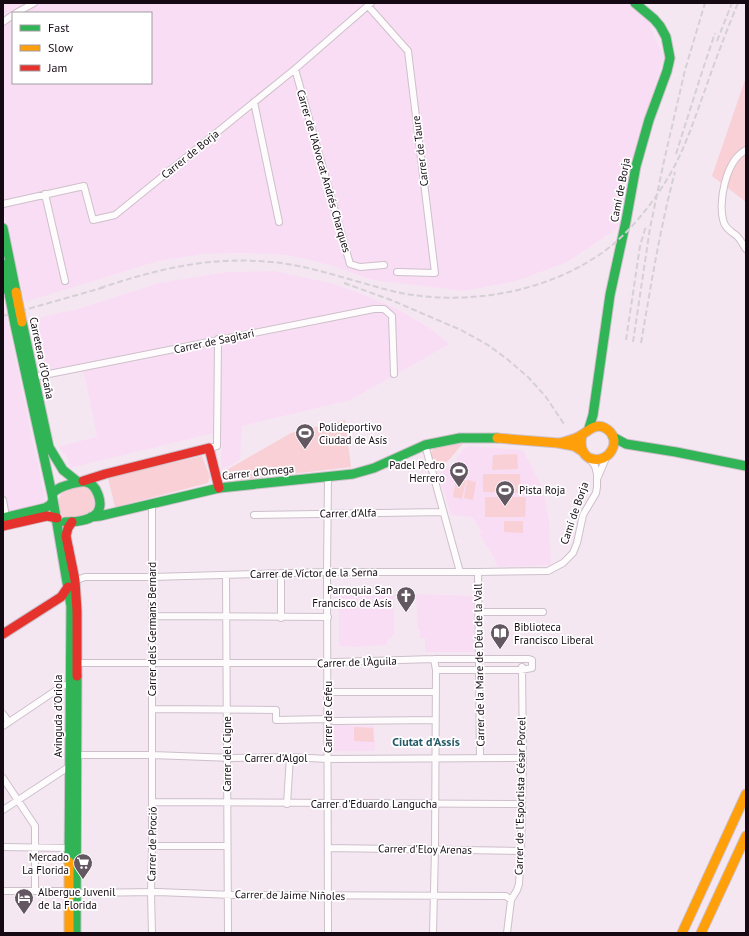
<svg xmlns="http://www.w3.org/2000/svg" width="749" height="936" font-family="'PT Sans',sans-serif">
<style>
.built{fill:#f9ddf4;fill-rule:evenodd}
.green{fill:#f8d0d5}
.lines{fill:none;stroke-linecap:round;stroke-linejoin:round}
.street-casing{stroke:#cdc0ca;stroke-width:8}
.fast-casing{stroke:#cdc0ca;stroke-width:11}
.slow-casing{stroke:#cdc0ca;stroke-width:11}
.jam-casing{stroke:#cdc0ca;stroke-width:11}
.street{stroke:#fefbfd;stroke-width:6}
.fast{stroke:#30b455;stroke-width:9}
.slow{stroke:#ff9f0a;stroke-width:9}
.jam{stroke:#e5322d;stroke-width:9}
.rail{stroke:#d4d0d3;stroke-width:2;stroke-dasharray:6 3;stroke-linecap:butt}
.fast-bridge-casing{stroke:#cdc0ca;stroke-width:11;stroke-linecap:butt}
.slow-bridge-casing{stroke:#cdc0ca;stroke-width:11;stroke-linecap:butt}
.fast-bridge{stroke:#30b455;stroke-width:9}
.slow-bridge{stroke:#ff9f0a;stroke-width:9}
.labels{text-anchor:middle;stroke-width:3.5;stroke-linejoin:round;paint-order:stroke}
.street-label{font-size:11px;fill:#150a13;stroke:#fff}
.poi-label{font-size:11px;fill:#150a13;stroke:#fff;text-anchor:start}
.neighbourhood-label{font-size:12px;font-weight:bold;fill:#255a67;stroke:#fff}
</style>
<rect width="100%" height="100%" fill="#f5e7f2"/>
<!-- built -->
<path class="built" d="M 3,3 L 640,3 L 664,57 L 650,101 L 628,185 L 619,227 L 567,262 L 516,281 L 464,291 L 373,280 L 330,265 L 288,255 L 244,253 L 204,254 L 158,261 L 25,302 L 9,241 L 3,209 ZM 13,13 L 151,13 L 151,83 L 13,83 Z
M 274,271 L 331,283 L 367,296 L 401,311 L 429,328 L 450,344 L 350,400 L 242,426 L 240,460 L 221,470 L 222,431 L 70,468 L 67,457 L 59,448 L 60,446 L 97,437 L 83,368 L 43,375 L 32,319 L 75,310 L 159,283 L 228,272 Z
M 3,300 L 46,503 L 3,514 Z
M 468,446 L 523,450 L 543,489 L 549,522 L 551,565 L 498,567 L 493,555 L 479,534 L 482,532 L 472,517 L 451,515 L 439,476 L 440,473 L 454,463 L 463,449 Z
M 339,593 L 387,595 L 418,594 L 474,596 L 474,652 L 425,652 L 425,638 L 420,638 L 420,630 L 418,630 L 416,595 L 394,596 L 394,634 L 392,634 L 391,639 L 387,639 L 387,645 L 356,647 L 339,646 Z
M 334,725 L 374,726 L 375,751 L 333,751 Z"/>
<!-- green -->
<path class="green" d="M 746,77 L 746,202 L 712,176 Z
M 345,420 L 351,467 L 225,482 L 223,472 L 291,433 Z
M 464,442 L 449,460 L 435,471 L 431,453 L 434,447 Z
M 517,454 L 518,469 L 492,470 L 493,455 Z
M 202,456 L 210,477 L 208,483 L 115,507 L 108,478 Z
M 483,474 L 520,474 L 521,493 L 483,492 Z
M 456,478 L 466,480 L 462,499 L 453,497 Z
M 467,480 L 476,482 L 473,500 L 464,498 Z
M 83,487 C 86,488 89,489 91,492 C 93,495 96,506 94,510 C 91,514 73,519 68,519 C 58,518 56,498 62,493 C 67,489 77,488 83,487 Z
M 485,497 L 526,497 L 525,517 L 485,517 Z
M 504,521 L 523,521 L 523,533 L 504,532 Z
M 354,727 L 373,728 L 374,742 L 354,741 Z"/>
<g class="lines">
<!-- street casing -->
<g class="street-casing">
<path id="street" d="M 368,6 L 408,51 L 435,273 L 397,272
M 16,13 L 34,3
M 3,22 L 13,15
M 295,69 L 350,264 L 360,267 L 384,265
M 254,102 L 279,222
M 746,150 C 726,160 717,203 724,223 C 727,230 732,232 737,236 C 741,240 743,245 746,249
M 45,194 L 65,281
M 3,204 L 84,186 L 93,220 L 115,215 L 295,69 L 371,3
M 34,377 L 374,309 L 384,309 L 392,316 L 394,374
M 425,445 L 460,572
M 209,448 L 217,446 L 218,339
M 328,476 L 327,572 L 328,933
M 598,477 L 606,458
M 3,500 L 6,517
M 152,504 L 152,846 L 151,893 L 152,933
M 254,515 L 443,512
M 478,572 L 480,758
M 281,573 L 281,618
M 226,575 L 228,933
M 74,581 L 85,577 L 152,577 L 327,572 L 478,572 L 548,571 L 563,563 L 573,553 L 577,543 L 583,515 L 596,493 L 597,487 L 597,474 L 595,466 L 589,458
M 479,612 L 543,612
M 152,616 L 328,617
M 78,663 L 328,663 L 335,662 L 434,659 L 529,659 L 532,660 L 532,668 L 521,670 L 436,670
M 328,692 L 435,692
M 152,709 L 276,710 L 276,720 L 328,719 L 334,721 L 435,720
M 3,714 L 9,722
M 3,726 L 64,685 L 70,686
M 78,755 L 152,755 L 233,758 L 290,757 L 328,759 L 523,758
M 3,778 L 35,826 L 35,891
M 152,802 L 522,804
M 287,804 L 290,757
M 3,810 L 70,766
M 152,846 L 227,846
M 3,847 L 70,848
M 328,848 L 521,851
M 3,891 L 69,891 L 76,893 L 158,892 L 233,895 L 506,896 L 511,900
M 433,933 L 435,849 L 436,670 L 434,659
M 507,933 L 511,900 L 517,890 L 519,884 L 521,851 L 523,758 L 522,667"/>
</g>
<!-- fast casing -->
<g class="fast-casing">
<path id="fast" d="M 3,228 L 16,292
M 3,264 L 9,293
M 22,322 L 49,447 L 63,470 L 78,482
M 15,325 L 52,494 L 71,606 L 69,862
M 589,428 L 593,415 L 610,295 L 626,221 L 636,166 L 649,120 L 667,71 L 670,58 L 666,37 L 660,26 L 654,19 L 635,3
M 613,437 L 626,444 L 676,452 L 746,466
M 52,494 C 57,488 63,486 71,484 C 75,483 81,481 86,482 C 97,484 104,504 97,513 C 90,521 75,522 65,522
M 91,517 L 100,516 L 219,488 L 353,474 L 374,468 L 425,445 L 460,438 L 497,438
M 3,518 L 45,508 L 50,505 L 53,501
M 76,933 L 77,676"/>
</g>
<!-- slow casing -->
<g class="slow-casing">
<path id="slow" d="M 497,438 L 558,443 L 574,446 L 582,451
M 560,443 C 566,441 572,440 578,437 C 587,433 594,422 605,428 C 624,438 610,466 589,458 C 581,453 580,444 582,435
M 69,933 L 69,862
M 682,933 L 746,794
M 701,933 L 746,836"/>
</g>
<!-- jam casing -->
<g class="jam-casing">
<path id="jam" d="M 83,481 L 105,474 L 209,448 L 219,488
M 72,522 L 68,528 L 66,536 L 75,580 L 77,611 L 77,676
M 3,526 L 47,516 L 57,518
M 3,634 L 61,597 L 68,587"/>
</g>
<!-- street -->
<use href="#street" class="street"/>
<!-- fast -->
<use href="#fast" class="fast"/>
<!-- slow -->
<use href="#slow" class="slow"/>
<!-- jam -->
<use href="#jam" class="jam"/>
<!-- rail -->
<path class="rail" d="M 717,41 L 732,3
M 676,154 L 701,75 L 715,33
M 344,283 L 391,300 L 461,330 L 488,345 L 507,359 L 528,377 L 546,397 L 564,424
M 100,288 C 158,269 209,256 271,262 C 305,265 337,276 370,285 C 380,288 391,291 401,293 C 470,306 549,292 606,250 C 631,231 653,203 669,176 C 685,149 694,120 705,90 C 715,61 726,32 738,3
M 3,316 L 105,287
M 626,340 L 640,246 L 646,226
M 633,342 L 650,228 L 664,161 L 685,70 L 705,3
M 641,343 C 651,285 660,228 675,172"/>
<!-- fast-bridge casing -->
<g class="fast-bridge-casing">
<path id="fast-bridge" d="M 9,293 L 15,325"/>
</g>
<!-- slow-bridge casing -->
<g class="slow-bridge-casing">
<path id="slow-bridge" d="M 16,292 L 22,322"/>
</g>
<!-- fast-bridge -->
<use href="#fast-bridge" class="fast-bridge"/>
<!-- slow-bridge -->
<use href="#slow-bridge" class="slow-bridge"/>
</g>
<!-- icons -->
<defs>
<g id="stadium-pin" transform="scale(1)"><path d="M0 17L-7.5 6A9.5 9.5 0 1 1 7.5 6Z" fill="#635761" stroke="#fff"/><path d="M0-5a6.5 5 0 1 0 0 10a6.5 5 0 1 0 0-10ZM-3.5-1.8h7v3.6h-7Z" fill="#fff"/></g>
<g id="church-pin" transform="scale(1)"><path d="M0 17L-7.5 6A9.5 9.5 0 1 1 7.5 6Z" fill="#635761" stroke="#fff"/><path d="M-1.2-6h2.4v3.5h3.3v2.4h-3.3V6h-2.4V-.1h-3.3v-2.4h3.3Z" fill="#fff"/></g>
<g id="library-pin" transform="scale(1)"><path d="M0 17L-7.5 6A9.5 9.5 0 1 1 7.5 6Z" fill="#635761" stroke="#fff"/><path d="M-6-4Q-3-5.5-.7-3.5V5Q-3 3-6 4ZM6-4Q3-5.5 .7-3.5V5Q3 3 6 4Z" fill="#fff"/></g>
<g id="supermarket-pin" transform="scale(1)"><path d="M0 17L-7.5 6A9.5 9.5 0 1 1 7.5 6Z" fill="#635761" stroke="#fff"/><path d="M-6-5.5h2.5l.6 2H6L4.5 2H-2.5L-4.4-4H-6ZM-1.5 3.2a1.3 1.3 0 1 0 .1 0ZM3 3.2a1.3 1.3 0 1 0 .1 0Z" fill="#fff"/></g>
<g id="hotel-pin" transform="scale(1)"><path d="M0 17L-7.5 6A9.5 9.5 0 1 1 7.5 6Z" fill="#635761" stroke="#fff"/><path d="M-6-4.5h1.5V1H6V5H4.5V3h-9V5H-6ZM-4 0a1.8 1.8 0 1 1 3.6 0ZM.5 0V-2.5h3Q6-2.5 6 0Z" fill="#fff"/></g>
</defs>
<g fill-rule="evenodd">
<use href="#stadium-pin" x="305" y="433"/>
<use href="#stadium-pin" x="459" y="471"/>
<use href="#stadium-pin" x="505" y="490"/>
<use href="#church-pin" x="406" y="596"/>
<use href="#library-pin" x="500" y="633"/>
<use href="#supermarket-pin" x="83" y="863"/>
<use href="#hotel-pin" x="24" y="898"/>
</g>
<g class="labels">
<!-- street labels -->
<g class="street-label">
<text transform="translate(420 151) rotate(-97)" y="4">Carrer de Taure</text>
<text transform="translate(190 154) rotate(-39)" y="4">Carrer de Borja</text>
<text transform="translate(324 171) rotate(74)" y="4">Carrer de l'Advocat Andrés Charques</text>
<text transform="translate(620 190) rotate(-79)" y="4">Camí de Borja</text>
<text transform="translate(214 341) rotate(-12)" y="4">Carrer de Sagitari</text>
<text transform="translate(42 358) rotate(78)" y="4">Carretera d'Ocaña</text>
<text transform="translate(258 472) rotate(-6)" y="4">Carrer d'Omega</text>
<text transform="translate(348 513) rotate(-1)" y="4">Carrer d'Alfa</text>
<text transform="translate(574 513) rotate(-71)" y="4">Camí de Borja</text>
<text transform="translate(314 573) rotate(-1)" y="4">Carrer de Víctor de la Serna</text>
<text transform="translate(152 629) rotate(-90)" y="4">Carrer dels Germans Bernard</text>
<text transform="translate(357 662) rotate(-2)" y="4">Carrer de l'Àguila</text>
<text transform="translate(479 665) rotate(-91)" y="4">Carrer de la Mare de Déu de la Vall</text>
<text transform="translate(58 716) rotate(-90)" y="4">Avinguda d'Oriola</text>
<text transform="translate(328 717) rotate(-90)" y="4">Carrer de Cefeu</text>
<text transform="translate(227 754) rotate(-90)" y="4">Carrer del Cigne</text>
<text x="276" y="762">Carrer d'Algol</text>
<text transform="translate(520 796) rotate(-89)" y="4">Carrer de l'Esportista César Porcel</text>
<text x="374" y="808">Carrer d'Eduardo Langucha</text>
<text transform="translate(152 844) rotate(-89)" y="4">Carrer de Proció</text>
<text transform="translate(425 849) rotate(1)" y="4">Carrer d'Eloy Arenas</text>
<text transform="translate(290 895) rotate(1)" y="4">Carrer de Jaime Niñoles</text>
</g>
<!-- poi labels -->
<g class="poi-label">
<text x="319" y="431">Polideportivo<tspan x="319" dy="13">Ciudad de Asís</tspan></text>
<text x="445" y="469" text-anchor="end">Padel Pedro<tspan x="445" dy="13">Herrero</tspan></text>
<text x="519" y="494">Pista Roja</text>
<text x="392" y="594" text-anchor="end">Parroquia San<tspan x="392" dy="13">Francisco de Asís</tspan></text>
<text x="514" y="631">Biblioteca<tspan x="514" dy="13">Francisco Liberal</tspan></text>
<text x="69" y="861" text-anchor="end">Mercado<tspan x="69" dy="13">La Florida</tspan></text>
<text x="38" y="896">Albergue Juvenil<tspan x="38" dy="13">de la Florida</tspan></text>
</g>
<!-- neighbourhood labels -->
<g class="neighbourhood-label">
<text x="426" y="746">Ciutat d'Assís</text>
</g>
</g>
<!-- border -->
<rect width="749" height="936" fill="none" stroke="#150a13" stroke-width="8"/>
<!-- legend -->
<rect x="12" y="12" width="140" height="72" fill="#ffffff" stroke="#a19da1"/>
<rect x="20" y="25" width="20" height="6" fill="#30b455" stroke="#a19da1"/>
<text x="48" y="32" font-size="12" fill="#150a13">Fast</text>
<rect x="20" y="45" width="20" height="6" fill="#ff9f0a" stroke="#a19da1"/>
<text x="48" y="52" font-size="12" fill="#150a13">Slow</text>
<rect x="20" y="65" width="20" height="6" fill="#e5322d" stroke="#a19da1"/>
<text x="48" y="72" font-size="12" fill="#150a13">Jam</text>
</svg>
